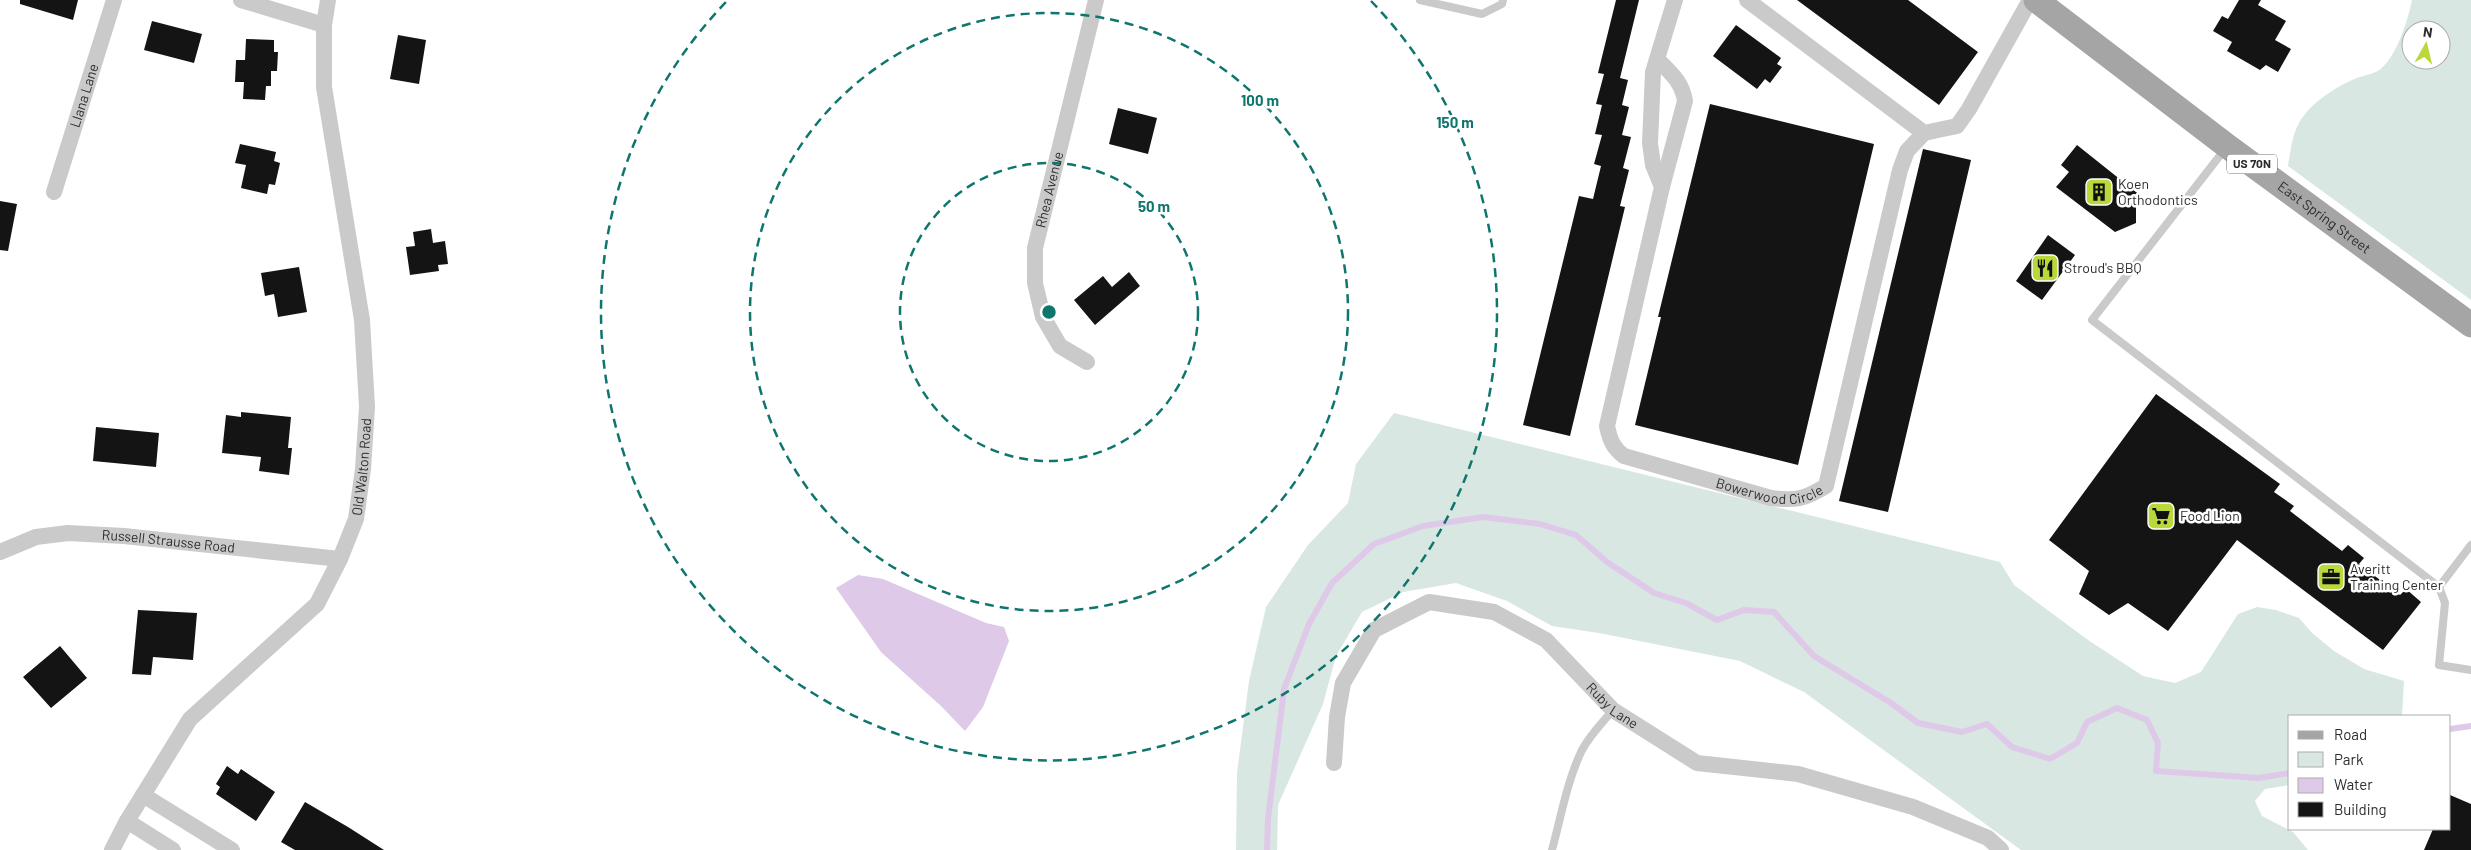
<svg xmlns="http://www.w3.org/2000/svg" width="2471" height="850" font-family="Barlow,sans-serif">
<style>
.green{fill:#d9e7e3;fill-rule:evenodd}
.water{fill:#dec9e8}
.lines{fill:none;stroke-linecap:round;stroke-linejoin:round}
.stream{stroke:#dec9e8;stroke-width:6}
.building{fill:#141414}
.service{stroke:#cacaca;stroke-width:8}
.minor{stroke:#cacaca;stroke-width:16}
.primary{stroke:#a5a5a5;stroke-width:25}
.ring{fill:none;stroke:#0f766e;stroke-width:2.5;stroke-dasharray:9 6}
.labels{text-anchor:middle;stroke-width:5;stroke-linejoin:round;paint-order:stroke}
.shield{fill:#fff;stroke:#6c6c6c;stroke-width:1}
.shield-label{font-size:12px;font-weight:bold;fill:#2d2d2d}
.street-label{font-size:14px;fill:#2d2d2d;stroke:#fff}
.poi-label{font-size:14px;fill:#2d2d2d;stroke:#fff;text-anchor:start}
.centre{fill:#0f766e;stroke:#fff;stroke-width:2.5}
.ring-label{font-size:15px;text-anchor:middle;font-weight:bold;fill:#0f766e;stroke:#fff;stroke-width:5;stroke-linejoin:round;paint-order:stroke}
</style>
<rect width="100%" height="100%" fill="#fff"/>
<!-- green -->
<path class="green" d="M 2412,0 L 2471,0 L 2471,300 L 2288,166 C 2290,155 2291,143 2295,132 C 2304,107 2329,91 2352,80 C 2360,76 2370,75 2378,71 C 2396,59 2408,20 2412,0 ZM 2411,30 L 2441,30 L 2441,60 L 2411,60 Z
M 1394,413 L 2000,562 L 2014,585 L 2088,640 L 2143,676 L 2175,683 L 2201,672 L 2238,614 L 2257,607 L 2276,610 L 2299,618 L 2312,633 L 2334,651 L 2364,669 L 2404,681 L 2402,716 L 2290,716 L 2290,785 L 2265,789 L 2255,801 L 2262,816 L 2293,832 L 2308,850 L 2021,850 L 1804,692 L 1740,661 L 1599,633 L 1552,626 L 1507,601 L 1456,583 L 1403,592 L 1362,612 L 1336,656 L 1323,704 L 1278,805 L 1277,850 L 1236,850 L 1237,773 L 1249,681 L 1266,607 L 1308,545 L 1348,503 L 1356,464 Z"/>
<!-- water -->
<path class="water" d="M 858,575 L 883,579 L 986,623 L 1004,627 L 1009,641 L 983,707 L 965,731 L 941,706 L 881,652 L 836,588 Z"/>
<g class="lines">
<!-- stream -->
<path class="stream" d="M 2450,729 L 2471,726
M 1267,850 L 1268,819 L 1284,689 L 1309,624 L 1332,583 L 1374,544 L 1423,526 L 1483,517 L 1540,524 L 1576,535 L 1607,562 L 1654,593 L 1686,603 L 1717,620 L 1744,610 L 1774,612 L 1814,656 L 1891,703 L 1918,723 L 1962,732 L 1987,724 L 2012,747 L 2050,759 L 2077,743 L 2087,722 L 2117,708 L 2147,720 L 2158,743 L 2156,771 L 2259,778 L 2290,773"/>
</g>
<!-- building -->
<path class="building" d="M 20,0 L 78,0 L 73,20 L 20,4 Z
M 1616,0 L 1639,0 L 1620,78 L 1628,80 L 1622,105 L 1629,107 L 1622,135 L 1631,137 L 1623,168 L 1629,170 L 1620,206 L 1625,207 L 1570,436 L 1523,425 L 1579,196 L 1593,199 L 1601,166 L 1594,164 L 1602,135 L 1595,134 L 1602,105 L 1596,104 L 1604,74 L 1598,73 Z
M 1797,0 L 1908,0 L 1978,52 L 1939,105 Z
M 2239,0 L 2261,0 L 2258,5 L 2286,21 L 2275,40 L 2291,49 L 2278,72 L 2266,65 L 2260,70 L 2227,51 L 2232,42 L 2213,31 L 2222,16 L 2228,19 Z
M 152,21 L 202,34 L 194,63 L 144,50 Z
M 1736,25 L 1781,58 L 1777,64 L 1782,67 L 1770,83 L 1765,79 L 1757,89 L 1713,56 Z
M 398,35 L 426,40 L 419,84 L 390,79 Z
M 246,39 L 274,40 L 274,52 L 278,52 L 277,71 L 271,71 L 271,86 L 266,86 L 265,100 L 243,99 L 244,82 L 235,82 L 236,60 L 245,60 Z
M 1710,104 L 1874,144 L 1798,465 L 1635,425 L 1661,317 L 1658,317 Z
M 1118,108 L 1157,118 L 1148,154 L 1109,144 Z
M 240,144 L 276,152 L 274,161 L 280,163 L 275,185 L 269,184 L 267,194 L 241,188 L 246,165 L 235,163 Z
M 2077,145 L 2141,196 L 2136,202 L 2136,223 L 2115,232 L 2056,187 L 2069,172 L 2061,165 Z
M 1923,149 L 1971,160 L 1888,512 L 1839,501 Z
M 0,201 L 17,204 L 8,251 L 0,250 Z
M 431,229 L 433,243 L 445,241 L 448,264 L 438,265 L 439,271 L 410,275 L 406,247 L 415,246 L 413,232 Z
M 2048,235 L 2075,255 L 2042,300 L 2016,281 Z
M 299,267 L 307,312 L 278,317 L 274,294 L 265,296 L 261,273 Z
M 1129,272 L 1140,286 L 1095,325 L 1074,300 L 1103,276 L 1112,287 Z
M 2156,394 L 2280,484 L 2274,492 L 2294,506 L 2290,511 L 2342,551 L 2348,545 L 2364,558 L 2359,564 L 2400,595 L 2406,589 L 2421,602 L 2383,650 L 2237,540 L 2168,631 L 2128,603 L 2109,615 L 2079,594 L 2089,571 L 2049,540 Z
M 241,412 L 291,417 L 288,448 L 292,448 L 289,475 L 259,471 L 261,457 L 222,453 L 226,415 L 241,417 Z
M 96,427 L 159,433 L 156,467 L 93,461 Z
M 138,610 L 197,613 L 193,660 L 153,657 L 151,675 L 132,674 Z
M 60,646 L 87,678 L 51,708 L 23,677 Z
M 227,766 L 238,774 L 241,769 L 275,792 L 256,821 L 216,794 L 220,787 L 216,784 Z
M 2450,795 L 2471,804 L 2471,850 L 2424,850 L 2433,829 L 2450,829 Z
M 305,802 L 348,827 L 384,850 L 295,850 L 281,842 Z"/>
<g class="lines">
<!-- service -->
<path class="service" d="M 1420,0 L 1482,14 L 1502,4 L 1503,0
M 2225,149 L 2092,320 L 2439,587 L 2471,545
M 2439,587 L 2445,603 L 2439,665 L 2471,670
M 1552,850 C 1561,817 1567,781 1582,750 C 1590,735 1602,723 1613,710"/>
<!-- minor -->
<g class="minor">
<path d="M 241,0 L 324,25"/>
<path id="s1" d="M 1675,0 L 1653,72 L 1650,143 L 1653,165 L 1662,187 L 1607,426 C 1610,440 1613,448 1624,456 L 1771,498 C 1796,501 1805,499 1826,486 L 1900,170 L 1907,151 L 1924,133"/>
<path d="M 1747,0 L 1924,133 L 1957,126 L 1969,109 L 2030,0"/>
<path d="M 1658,60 C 1671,73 1682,82 1685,101 L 1662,187"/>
<path id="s2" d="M 54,192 L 114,0"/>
<path id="s3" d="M 1087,362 L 1060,346 L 1043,317 L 1035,283 L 1035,248 L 1096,0"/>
<path id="s4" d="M 0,552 L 36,537 L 68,533 L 124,536 L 340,559"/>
<path id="s5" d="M 1334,763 L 1337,717 L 1343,683 L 1374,630 L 1429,602 L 1494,612 L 1546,640 L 1613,710 L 1697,763 L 1798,774 L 1913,807 L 1988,838 L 2001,850"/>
<path d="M 143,795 L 232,850"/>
<path d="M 127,821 L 173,850"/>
<path id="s6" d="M 112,850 L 127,821 L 190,719 L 317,604 L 340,559 L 356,519 L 363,469 L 367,407 L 362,320 L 324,87 L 324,25 L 328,0"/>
</g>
<!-- primary -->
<path class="primary" id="s7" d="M 2036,0 L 2227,146 L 2471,325"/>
</g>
<!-- distance rings -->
<g class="ring">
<circle cx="1049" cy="312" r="149"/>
<circle cx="1049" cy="312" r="299"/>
<path d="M1371 1A448 448 0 1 1 727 1"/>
</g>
<!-- icons -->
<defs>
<g id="building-square" transform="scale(1.4375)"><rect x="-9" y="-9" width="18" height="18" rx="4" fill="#b8d83b" stroke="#fff"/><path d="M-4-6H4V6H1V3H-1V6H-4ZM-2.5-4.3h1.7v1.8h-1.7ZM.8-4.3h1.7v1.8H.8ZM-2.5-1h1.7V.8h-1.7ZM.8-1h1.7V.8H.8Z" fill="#111"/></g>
<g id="restaurant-square" transform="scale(1.4375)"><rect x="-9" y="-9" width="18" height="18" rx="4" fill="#b8d83b" stroke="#fff"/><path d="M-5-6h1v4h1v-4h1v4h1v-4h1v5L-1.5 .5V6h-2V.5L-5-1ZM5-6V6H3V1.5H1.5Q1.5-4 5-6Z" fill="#111"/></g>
<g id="supermarket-square" transform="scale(1.4375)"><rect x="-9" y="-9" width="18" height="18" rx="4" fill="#b8d83b" stroke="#fff"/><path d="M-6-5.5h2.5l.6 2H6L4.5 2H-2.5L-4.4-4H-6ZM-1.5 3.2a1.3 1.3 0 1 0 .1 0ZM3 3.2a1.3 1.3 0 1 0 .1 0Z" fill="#111"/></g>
<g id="office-square" transform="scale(1.4375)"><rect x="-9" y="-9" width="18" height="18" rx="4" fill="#b8d83b" stroke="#fff"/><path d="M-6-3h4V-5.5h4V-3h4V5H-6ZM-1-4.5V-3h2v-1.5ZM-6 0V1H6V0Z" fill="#111"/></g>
</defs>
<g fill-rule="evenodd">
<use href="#building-square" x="2099" y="192"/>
<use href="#restaurant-square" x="2045" y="268"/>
<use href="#supermarket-square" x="2161" y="516"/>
<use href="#office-square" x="2331" y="577"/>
</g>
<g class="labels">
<!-- shield labels -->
<rect class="shield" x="2227" y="154.5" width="50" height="19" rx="4"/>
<g class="shield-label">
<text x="2252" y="168">US 70N</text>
</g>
<!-- street labels -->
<g class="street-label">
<text dy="5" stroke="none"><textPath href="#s2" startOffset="101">Llana Lane</textPath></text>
<text dy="5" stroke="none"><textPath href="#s3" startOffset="195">Rhea Avenue</textPath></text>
<text dy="5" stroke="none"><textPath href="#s7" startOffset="361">East Spring Street</textPath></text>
<text dy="5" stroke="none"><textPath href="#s6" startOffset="470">Old Walton Road</textPath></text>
<text dy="5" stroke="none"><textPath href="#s1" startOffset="624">Bowerwood Circle</textPath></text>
<text dy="5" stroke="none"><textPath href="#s4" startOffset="172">Russell Strausse Road</textPath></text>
<text dy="5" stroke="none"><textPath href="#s5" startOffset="422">Ruby Lane</textPath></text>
</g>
<!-- poi labels -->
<g class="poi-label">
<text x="2118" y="189">Koen<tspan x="2118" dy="16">Orthodontics</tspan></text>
<text x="2064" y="273">Stroud's BBQ</text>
<text x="2180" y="521">Food Lion</text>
<text x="2350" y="574">Averitt<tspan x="2350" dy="16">Training Center</tspan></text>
</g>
</g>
<circle cx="1049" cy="312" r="8" class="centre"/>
<g class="ring-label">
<text x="1260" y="106">100 m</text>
<text x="1455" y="128">150 m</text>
<text x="1154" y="212">50 m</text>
</g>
<!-- legend -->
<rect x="2288" y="715" width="162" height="115" fill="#ffffff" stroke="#ababab"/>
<rect x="2298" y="731" width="25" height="8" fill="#a5a5a5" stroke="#ababab"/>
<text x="2334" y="740" font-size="15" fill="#2d2d2d">Road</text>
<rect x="2298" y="752" width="25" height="15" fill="#d9e7e3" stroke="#ababab"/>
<text x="2334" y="765" font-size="15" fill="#2d2d2d">Park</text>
<rect x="2298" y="778" width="25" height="15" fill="#dec9e8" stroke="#ababab"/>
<text x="2334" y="790" font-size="15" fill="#2d2d2d">Water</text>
<rect x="2298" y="802" width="25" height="15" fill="#141414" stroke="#ababab"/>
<text x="2334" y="815" font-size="15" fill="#2d2d2d">Building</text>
<!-- north arrow -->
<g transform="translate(2426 45) rotate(8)"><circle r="24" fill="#ffffff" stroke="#ababab"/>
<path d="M0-4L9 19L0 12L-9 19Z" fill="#b8d83b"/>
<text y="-8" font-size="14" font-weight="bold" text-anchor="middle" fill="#2d2d2d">N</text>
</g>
</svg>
